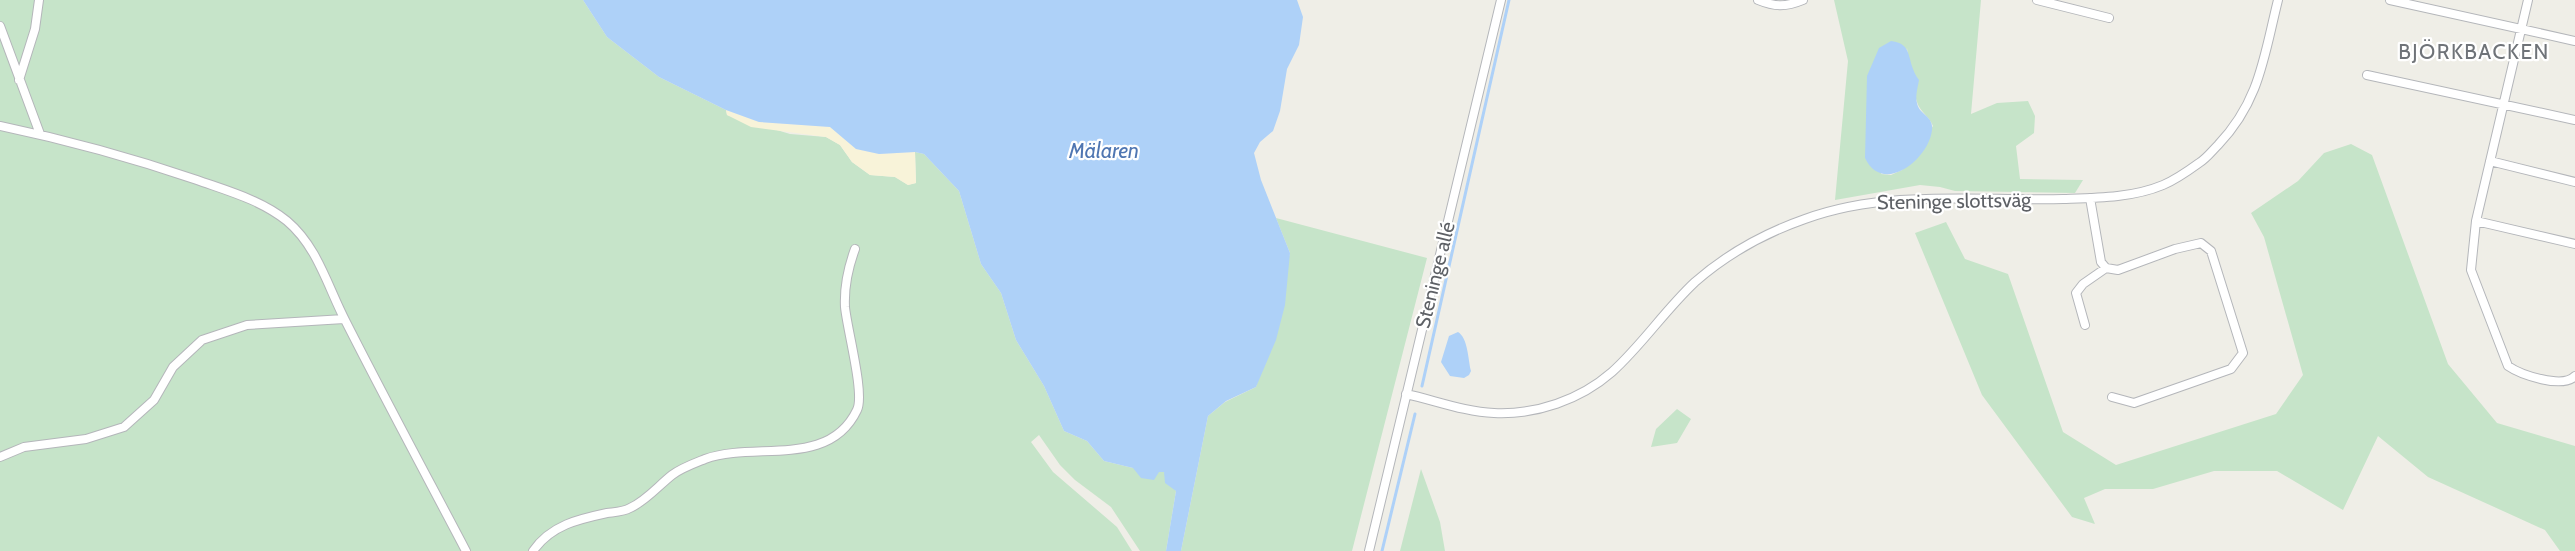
<svg xmlns="http://www.w3.org/2000/svg" width="2575" height="551" font-family="Cabin,sans-serif">
<style>
.green{fill:#c6e4c9;fill-rule:evenodd}
.sand{fill:#f8f3d9}
.water{fill:#aed1f8}
.lines{fill:none;stroke-linecap:round;stroke-linejoin:round}
.stream{stroke:#aed1f8;stroke-width:3}
.minor-casing{stroke:#b4b6ba;stroke-width:10}
.minor{stroke:#fff;stroke-width:8}
.labels{text-anchor:middle;stroke-width:4.5;stroke-linejoin:round;paint-order:stroke}
.street-label{font-size:20px;fill:#5e6166;stroke:#fff}
.neighbourhood-label{font-size:21px;letter-spacing:1.5px;fill:#6f7378;stroke:#fff}
.water-label{font-size:21px;font-style:italic;fill:#4f76b2;stroke:#fff}
</style>
<rect width="100%" height="100%" fill="#efeee7"/>
<!-- green -->
<path class="green" d="M 0,0 L 583,0 L 607,37 L 659,77 L 726,110 L 727,115 L 790,134 L 826,137 L 840,145 L 852,162 L 870,175 L 895,177 L 908,185 L 916,183 L 915,152 L 924,154 L 959,191 L 981,264 L 1001,293 L 1016,340 L 1044,386 L 1064,431 L 1087,441 L 1104,461 L 1133,468 L 1164,472 L 1176,491 L 1166,551 L 1140,551 L 1111,507 L 1075,480 L 1060,465 L 1039,435 L 1031,442 L 1053,472 L 1117,527 L 1132,551 L 0,551 Z
M 1834,0 L 1981,0 L 1971,114 L 1997,103 L 2028,101 L 2035,116 L 2034,133 L 2016,146 L 2020,179 L 2083,180 L 2075,193 L 1955,191 L 1940,187 L 1920,185 L 1835,200 L 1848,61 ZM 1907,48 C 1909,65 1911,85 1917,102 C 1920,112 1929,116 1933,126 L 1902,170 L 1891,175 L 1881,174 Z
M 2351,144 L 2372,155 L 2448,364 L 2497,423 L 2575,446 L 2575,551 L 2560,551 L 2545,530 L 2428,477 L 2378,436 L 2343,510 L 2277,471 L 2214,471 L 2153,489 L 2105,489 L 2084,498 L 2095,524 L 2072,517 L 1982,395 L 1915,233 L 1946,222 L 1965,259 L 2008,274 L 2063,432 L 2116,465 L 2276,414 L 2303,375 L 2264,237 L 2251,213 L 2298,181 L 2324,153 Z
M 1276,218 L 1427,258 L 1352,551 L 1181,551 L 1208,416 L 1225,402 L 1256,387 L 1290,253 Z
M 1677,409 L 1691,419 L 1677,443 L 1651,447 L 1656,429 Z
M 1421,469 L 1440,522 L 1445,551 L 1400,551 Z"/>
<!-- sand -->
<path class="sand" d="M 726,110 L 759,122 L 830,127 L 856,149 L 879,154 L 915,152 L 916,183 L 908,185 L 895,177 L 870,175 L 852,162 L 840,145 L 826,137 L 751,127 L 727,115 Z"/>
<!-- water -->
<path class="water" d="M 583,0 L 1297,0 L 1303,17 L 1299,45 L 1287,69 L 1280,111 L 1273,131 L 1260,142 L 1254,153 L 1261,180 L 1290,253 L 1285,305 L 1276,340 L 1256,387 L 1226,401 L 1208,416 L 1181,551 L 1166,551 L 1176,491 L 1165,483 L 1164,472 L 1159,472 L 1154,480 L 1141,478 L 1133,468 L 1104,461 L 1087,441 L 1064,431 L 1044,386 L 1016,340 L 1001,293 L 981,264 L 959,191 L 924,154 L 915,152 L 879,154 L 856,149 L 830,127 L 759,122 L 726,110 L 659,77 L 607,37 Z
M 1891,41 C 1915,44 1905,61 1919,80 C 1918,86 1915,97 1917,103 C 1919,115 1934,116 1932,130 C 1929,159 1883,196 1865,158 L 1867,76 L 1879,48 Z
M 1458,332 C 1468,338 1468,359 1471,371 L 1469,375 L 1464,378 L 1450,376 L 1441,362 L 1449,336 Z"/>
<g class="lines">
<!-- stream -->
<path class="stream" d="M 1422,386 L 1509,0
M 1382,551 L 1415,414"/>
<!-- minor casing -->
<g class="minor-casing">
<path id="minor" d="M 1758,0 C 1775,7 1786,7 1803,0
M 2037,0 L 2109,18
M 2390,0 L 2575,41
M 2528,0 L 2476,221 L 2471,270 L 2508,366 C 2521,375 2563,389 2575,376
M 0,26 L 40,134
M 2367,75 L 2575,120
M 19,80 L 35,29 L 39,0
M 0,126 C 67,140 132,158 197,180 C 228,191 261,200 287,221 C 318,247 328,288 346,322 C 385,399 426,475 466,551
M 2490,161 L 2575,182
M 2090,198 L 2101,262 L 2106,268 L 2118,270 L 2175,249 L 2201,243 L 2211,251 L 2243,353 L 2231,369 L 2134,403 L 2112,397
M 2476,221 L 2575,244
M 2085,325 L 2076,293 L 2083,284 L 2106,268
M 1406,394 C 1434,400 1465,412 1494,413 C 1536,415 1580,400 1612,372 C 1642,345 1665,310 1695,282 C 1727,254 1765,233 1805,219 C 1887,189 1977,201 2063,199 C 2096,198 2132,198 2163,185 C 2175,180 2188,171 2199,163 C 2206,159 2212,151 2218,145 C 2260,101 2264,56 2278,0
M 0,457 L 24,447 L 86,439 L 124,427 L 154,400 L 173,367 L 202,340 L 247,325 L 344,319
M 533,551 C 551,525 579,519 607,513 C 614,512 623,512 630,508 C 646,501 658,486 672,475 C 681,468 695,463 705,459 C 755,441 829,469 857,410 C 865,394 847,329 845,307 C 844,287 848,268 855,249
M 1369,551 L 1501,0"/>
</g>
<!-- minor -->
<use href="#minor" class="minor"/>
</g>
<g class="labels">
<!-- street labels -->
<g class="street-label">
<text transform="translate(1954 201) rotate(-1)" y="7">Steninge slottsväg</text>
<text transform="translate(1435 275) rotate(-76)" y="7">Steninge allé</text>
</g>
<!-- neighbourhood labels -->
<g class="neighbourhood-label">
<text x="2474" y="59">BJÖRKBACKEN</text>
</g>
<!-- water labels -->
<g class="water-label">
<text x="1104" y="158">Mälaren</text>
</g>
</g>
</svg>
